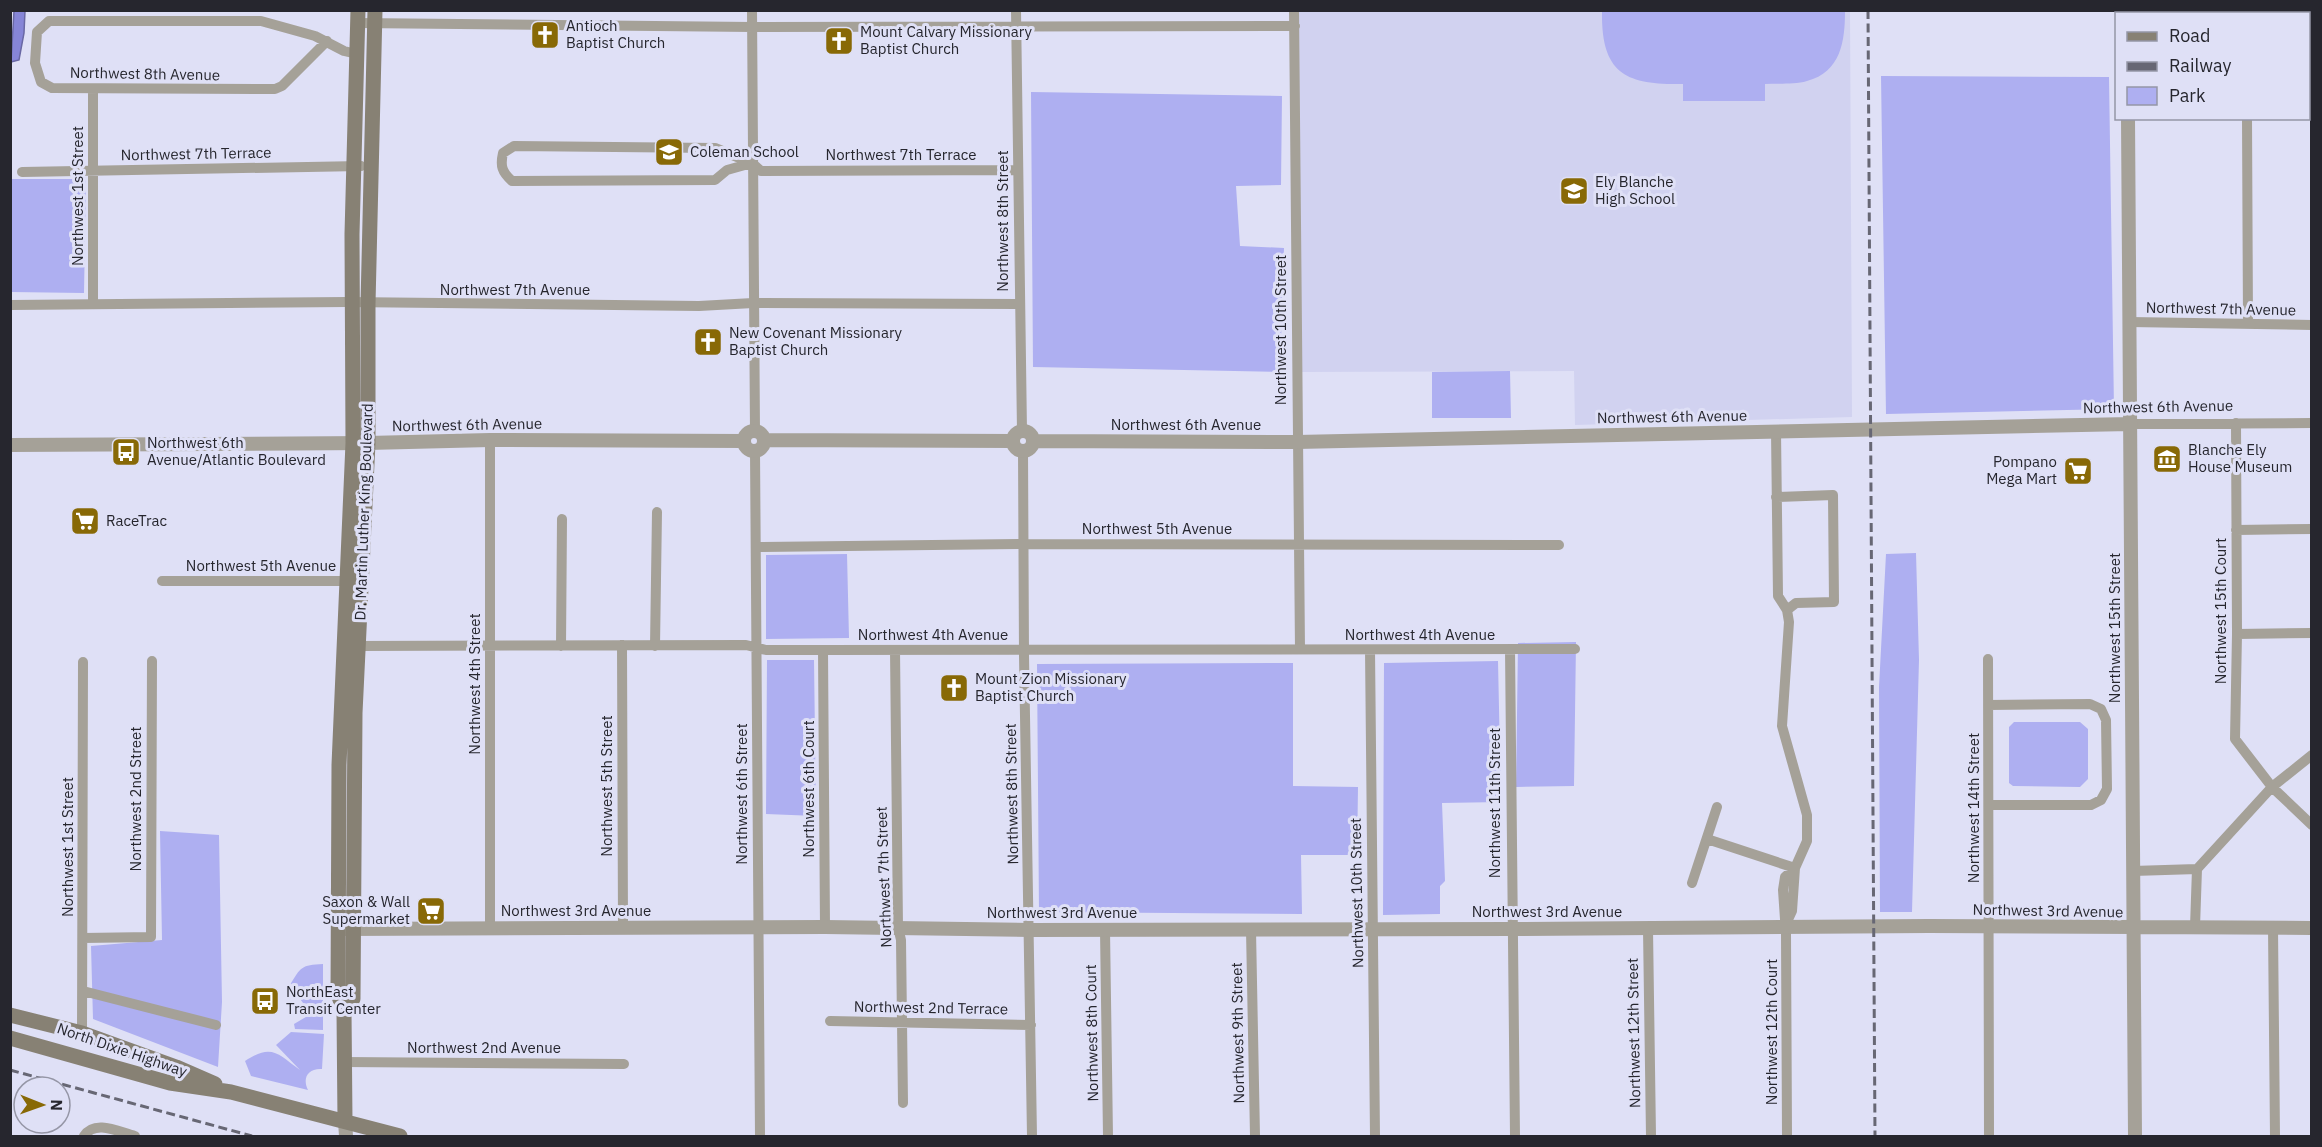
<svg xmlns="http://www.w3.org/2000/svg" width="2322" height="1147" font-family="'IBM Plex Sans',sans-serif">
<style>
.built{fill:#d1d2f0}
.green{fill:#aeaff1}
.water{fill:#8685d7;stroke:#6968a4;stroke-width:1.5}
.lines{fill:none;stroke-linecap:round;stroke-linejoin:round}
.minor{stroke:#a5a198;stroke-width:10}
.tertiary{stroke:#a5a198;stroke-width:14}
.secondary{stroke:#878174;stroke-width:15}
.rail{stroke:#676774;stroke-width:3;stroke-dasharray:9 4.5;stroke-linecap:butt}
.labels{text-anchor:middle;stroke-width:6;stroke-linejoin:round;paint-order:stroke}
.poi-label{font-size:15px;fill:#26262e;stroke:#dfe0f6;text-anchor:start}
.street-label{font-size:15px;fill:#26262e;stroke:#dfe0f6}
</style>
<rect width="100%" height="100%" fill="#dfe0f6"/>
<!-- built -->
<path class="built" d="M 1295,11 L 1850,11 L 1852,417 L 1575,425 L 1574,371 L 1301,372 Z"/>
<!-- green -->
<path class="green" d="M 1602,11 L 1845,11 C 1845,41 1841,72 1807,81 C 1794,85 1778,83 1765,84 L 1765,101 L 1683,101 L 1683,84 C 1625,85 1601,73 1602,11 Z
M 1881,76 L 2109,77 L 2114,409 L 1886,414 Z
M 1031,92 L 1282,96 L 1281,185 L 1236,186 L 1240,246 L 1284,248 L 1280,372 L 1033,367 Z
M 11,179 L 86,179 L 84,293 L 11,292 Z
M 1510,371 L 1511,418 L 1432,418 L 1432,372 Z
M 1916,553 L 1919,660 L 1912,912 L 1880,912 L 1879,687 L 1886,554 Z
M 847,554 L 849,638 L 766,639 L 766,555 Z
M 1576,642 L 1574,786 L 1516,787 L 1518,643 Z
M 767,660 L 814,660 L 816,816 L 766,814 Z
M 1498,661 L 1501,802 L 1442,803 L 1445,881 L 1440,886 L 1440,914 L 1383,915 L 1384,663 Z
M 1293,663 L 1293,786 L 1358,787 L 1357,855 L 1301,855 L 1302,914 L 1039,912 L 1037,664 Z
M 2014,722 L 2080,722 L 2088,729 L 2088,779 L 2080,787 L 2013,786 L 2009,783 L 2009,727 Z
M 160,831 L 219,835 L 222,1002 L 218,1067 L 93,1019 L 91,946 L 162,940 Z
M 323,964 L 323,1030 L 295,1029 L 294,1024 L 311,1014 L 290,985 C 301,967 301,965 323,964 Z
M 291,1032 L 324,1034 L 322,1069 C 308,1068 302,1078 308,1090 L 251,1076 L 245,1061 C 272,1043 278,1054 300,1070 L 276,1045 Z"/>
<!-- water -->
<path class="water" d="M 14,11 L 25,11 L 24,33 L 19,60 L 11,62 Z"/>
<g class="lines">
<!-- minor -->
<path class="minor" d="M 752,10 L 755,431
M 1016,10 L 1022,431
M 1294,10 L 1300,649
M 2247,10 L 2247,14
M 357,23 L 752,27 L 1295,26
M 327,41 L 282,86 L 275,89 L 52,88 L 41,82 L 35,63 L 37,32 L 49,21 L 261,21 L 315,36 L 344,51 L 357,54
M 93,89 L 93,303
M 2247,118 L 2248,324
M 752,163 L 727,170 L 715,180 L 512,181 C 502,172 500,166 503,153 L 514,146 L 715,148 L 752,163 L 761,171 L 1018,170
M 22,172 L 361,166
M 10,305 L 347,302 L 699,306 L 753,303 L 1019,304
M 2130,322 L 2312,325
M 2236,423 L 2237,634 L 2235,739 L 2272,787 L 2312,825
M 2130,424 L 2312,423
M 1776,431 L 1778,596 L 1787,610 L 1789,622 L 1782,726 L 1807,815 L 1807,841 L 1795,868 L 1785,877 L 1783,890 L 1786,934 L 1787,1136
M 490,440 L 490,927
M 755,451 L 760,1136
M 1023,451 L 1024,656 L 1032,1136
M 1776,497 L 1833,495 L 1834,602 L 1796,603 L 1787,610
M 2236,530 L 2312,529
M 756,547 L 1024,544 L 1559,545
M 162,581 L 353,581
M 2237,634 L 2312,633
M 622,645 L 623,927
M 358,646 L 746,645 L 766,650 L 823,650 L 1575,649
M 561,646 L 562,519
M 655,646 L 657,512
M 1510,649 L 1515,1136
M 823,650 L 825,927
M 895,650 L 898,927 L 901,940 L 903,1103
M 1370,650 L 1375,1136
M 1988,659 L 1989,1136
M 1988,705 L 2090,704 L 2101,709 L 2106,720 L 2107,789 L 2101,800 L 2091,805 L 1989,805
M 1707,839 L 1795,868
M 2133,871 L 2197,869
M 1692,883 L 1717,807
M 1786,924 L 1792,911 L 1795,868
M 2195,927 L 2197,869 L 2272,787 L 2312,755
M 2273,927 L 2275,1136
M 1648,929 L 1651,1136
M 1105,930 L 1108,1136
M 1251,930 L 1255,1136
M 83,938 L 151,937 L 152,661
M 83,991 L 216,1025
M 830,1021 L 1031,1025
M 82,1033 L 83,662
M 344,1062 L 624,1064
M 84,1136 C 95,1119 119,1132 135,1136"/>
<!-- tertiary -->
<path class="tertiary" d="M 2127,10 L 2127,14
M 2128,118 L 2135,1136
M744 441a10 10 0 1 1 20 0a10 10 0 1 1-20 0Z
M1013 441a10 10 0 1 1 20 0a10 10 0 1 1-20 0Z
M 764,440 L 1013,441
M 1033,441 L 1297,442 L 2130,424
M 10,445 L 368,443 L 490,440 L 744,441
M 343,929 L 825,927 L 1030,930 L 1511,929 L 1929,926 L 2312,928
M 345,1121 L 346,1136"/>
<!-- secondary -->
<path class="secondary" d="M 344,1011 L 353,999 L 355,713 L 368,443 L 368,304 L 375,10
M 10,1015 L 82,1033 L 176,1067 L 215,1084
M 10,1038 L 170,1083 L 231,1092 L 400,1136
M 345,1121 L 344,1011 L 338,994 L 339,765 L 353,443 L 352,234 L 358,10"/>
<!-- rail -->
<path class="rail" d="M 1868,10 L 1875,1136
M 10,1070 L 252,1136"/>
</g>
<!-- icons -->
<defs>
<g id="church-square" transform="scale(1.5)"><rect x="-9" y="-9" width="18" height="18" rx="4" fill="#886906" stroke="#dfe0f6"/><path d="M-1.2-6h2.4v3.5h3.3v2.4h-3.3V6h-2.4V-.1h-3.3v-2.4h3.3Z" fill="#fff"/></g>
<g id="school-square" transform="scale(1.5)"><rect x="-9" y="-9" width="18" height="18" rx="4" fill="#886906" stroke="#dfe0f6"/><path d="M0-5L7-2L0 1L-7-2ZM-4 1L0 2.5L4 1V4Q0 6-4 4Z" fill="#fff"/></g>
<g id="bus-square" transform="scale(1.5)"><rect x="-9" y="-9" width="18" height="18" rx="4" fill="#886906" stroke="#dfe0f6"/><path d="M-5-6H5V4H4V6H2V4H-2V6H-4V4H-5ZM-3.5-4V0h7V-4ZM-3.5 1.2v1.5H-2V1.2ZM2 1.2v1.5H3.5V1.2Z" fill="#fff"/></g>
<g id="museum-square" transform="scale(1.5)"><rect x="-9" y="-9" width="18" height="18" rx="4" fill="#886906" stroke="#dfe0f6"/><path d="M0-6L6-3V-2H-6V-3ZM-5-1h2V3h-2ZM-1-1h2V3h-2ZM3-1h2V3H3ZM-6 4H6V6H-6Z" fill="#fff"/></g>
<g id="supermarket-square" transform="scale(1.5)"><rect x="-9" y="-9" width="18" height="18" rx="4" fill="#886906" stroke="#dfe0f6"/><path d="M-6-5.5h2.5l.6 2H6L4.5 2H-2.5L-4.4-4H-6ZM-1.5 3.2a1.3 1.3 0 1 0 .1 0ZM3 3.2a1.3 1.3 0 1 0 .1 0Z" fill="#fff"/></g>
</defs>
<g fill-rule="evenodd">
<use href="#church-square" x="545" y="35"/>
<use href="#church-square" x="839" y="41"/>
<use href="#school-square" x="669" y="152"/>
<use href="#school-square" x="1574" y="191"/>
<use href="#church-square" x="708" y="342"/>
<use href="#bus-square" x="126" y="452"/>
<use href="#museum-square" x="2167" y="459"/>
<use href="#supermarket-square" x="2078" y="471"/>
<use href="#supermarket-square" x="85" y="521"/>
<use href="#church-square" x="954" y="688"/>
<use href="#supermarket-square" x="431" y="911"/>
<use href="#bus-square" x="265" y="1001"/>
</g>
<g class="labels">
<!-- poi labels -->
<g class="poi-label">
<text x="566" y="31">Antioch<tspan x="566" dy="17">Baptist Church</tspan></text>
<text x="860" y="37">Mount Calvary Missionary<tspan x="860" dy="17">Baptist Church</tspan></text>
<text x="690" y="157">Coleman School</text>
<text x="1595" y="187">Ely Blanche<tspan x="1595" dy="17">High School</tspan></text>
<text x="729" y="338">New Covenant Missionary<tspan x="729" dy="17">Baptist Church</tspan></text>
<text x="147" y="448">Northwest 6th<tspan x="147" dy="17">Avenue/Atlantic Boulevard</tspan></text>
<text x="2188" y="455">Blanche Ely<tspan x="2188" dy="17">House Museum</tspan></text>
<text x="2057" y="467" text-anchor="end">Pompano<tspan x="2057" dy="17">Mega Mart</tspan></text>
<text x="106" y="526">RaceTrac</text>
<text x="975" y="684">Mount Zion Missionary<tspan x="975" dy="17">Baptist Church</tspan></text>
<text x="410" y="907" text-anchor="end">Saxon &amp; Wall<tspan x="410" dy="17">Supermarket</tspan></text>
<text x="286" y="997">NorthEast<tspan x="286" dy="17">Transit Center</tspan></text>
</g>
<!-- street labels -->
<g class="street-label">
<text transform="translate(145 74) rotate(1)" y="5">Northwest 8th Avenue</text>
<text transform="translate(196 154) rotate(-1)" y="5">Northwest 7th Terrace</text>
<text x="901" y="160">Northwest 7th Terrace</text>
<text transform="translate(78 196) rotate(-90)" y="5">Northwest 1st Street</text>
<text transform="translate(1003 221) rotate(-90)" y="5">Northwest 8th Street</text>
<text x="515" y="295">Northwest 7th Avenue</text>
<text transform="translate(2221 309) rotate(1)" y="5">Northwest 7th Avenue</text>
<text transform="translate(1281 330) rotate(-90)" y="5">Northwest 10th Street</text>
<text transform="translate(2158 407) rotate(-1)" y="5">Northwest 6th Avenue</text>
<text transform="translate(1672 417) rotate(-1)" y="5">Northwest 6th Avenue</text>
<text transform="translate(467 425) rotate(-1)" y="5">Northwest 6th Avenue</text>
<text x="1186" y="430">Northwest 6th Avenue</text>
<text transform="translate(364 512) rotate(-88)" y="5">Dr. Martin Luther King Boulevard</text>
<text x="1157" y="534">Northwest 5th Avenue</text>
<text x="261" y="571">Northwest 5th Avenue</text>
<text transform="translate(2221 611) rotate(-90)" y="5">Northwest 15th Court</text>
<text transform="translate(2115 628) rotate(-90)" y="5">Northwest 15th Street</text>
<text x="933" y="640">Northwest 4th Avenue</text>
<text x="1420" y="640">Northwest 4th Avenue</text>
<text transform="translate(475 684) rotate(-90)" y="5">Northwest 4th Street</text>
<text transform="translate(607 786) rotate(-90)" y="5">Northwest 5th Street</text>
<text transform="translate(809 789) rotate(-90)" y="5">Northwest 6th Court</text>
<text transform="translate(742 794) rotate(-90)" y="5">Northwest 6th Street</text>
<text transform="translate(1012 794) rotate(-91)" y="5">Northwest 8th Street</text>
<text transform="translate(136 799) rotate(-90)" y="5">Northwest 2nd Street</text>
<text transform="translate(1495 803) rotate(-90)" y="5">Northwest 11th Street</text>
<text transform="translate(1974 808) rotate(-90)" y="5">Northwest 14th Street</text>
<text transform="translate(68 847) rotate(-90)" y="5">Northwest 1st Street</text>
<text transform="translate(884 877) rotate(-92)" y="5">Northwest 7th Street</text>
<text transform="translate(1357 893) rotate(-91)" y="5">Northwest 10th Street</text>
<text x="576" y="916">Northwest 3rd Avenue</text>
<text transform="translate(2048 911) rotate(1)" y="5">Northwest 3rd Avenue</text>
<text x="1547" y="917">Northwest 3rd Avenue</text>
<text x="1062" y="918">Northwest 3rd Avenue</text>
<text transform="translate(931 1008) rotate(1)" y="5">Northwest 2nd Terrace</text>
<text transform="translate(1772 1032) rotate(-90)" y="5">Northwest 12th Court</text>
<text transform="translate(1092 1033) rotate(-91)" y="5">Northwest 8th Court</text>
<text transform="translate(1238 1033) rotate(-91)" y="5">Northwest 9th Street</text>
<text transform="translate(1634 1033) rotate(-91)" y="5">Northwest 12th Street</text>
<text x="484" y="1053">Northwest 2nd Avenue</text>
<text transform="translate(122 1050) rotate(19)" y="5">North Dixie Highway</text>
</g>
</g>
<!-- border -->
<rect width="2322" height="1147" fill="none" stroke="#26262e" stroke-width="24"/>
<!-- legend -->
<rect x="2115" y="12" width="195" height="108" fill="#dfe0f6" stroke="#9596a6" stroke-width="1.5"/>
<rect x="2127" y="32" width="30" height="9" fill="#878174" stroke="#9596a6" stroke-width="1.5"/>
<text x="2169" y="42" font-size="18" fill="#26262e">Road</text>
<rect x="2127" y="62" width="30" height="9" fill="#676774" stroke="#9596a6" stroke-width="1.5"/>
<text x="2169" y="72" font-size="18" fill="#26262e">Railway</text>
<rect x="2127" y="87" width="30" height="18" fill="#aeaff1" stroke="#9596a6" stroke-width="1.5"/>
<text x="2169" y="102" font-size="18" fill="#26262e">Park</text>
<!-- north arrow -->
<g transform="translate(42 1105) rotate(91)"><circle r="28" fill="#dfe0f6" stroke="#9596a6" stroke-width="1.5"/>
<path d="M0-4.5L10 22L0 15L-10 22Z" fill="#886906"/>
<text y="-9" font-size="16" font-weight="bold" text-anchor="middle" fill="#26262e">N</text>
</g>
</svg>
